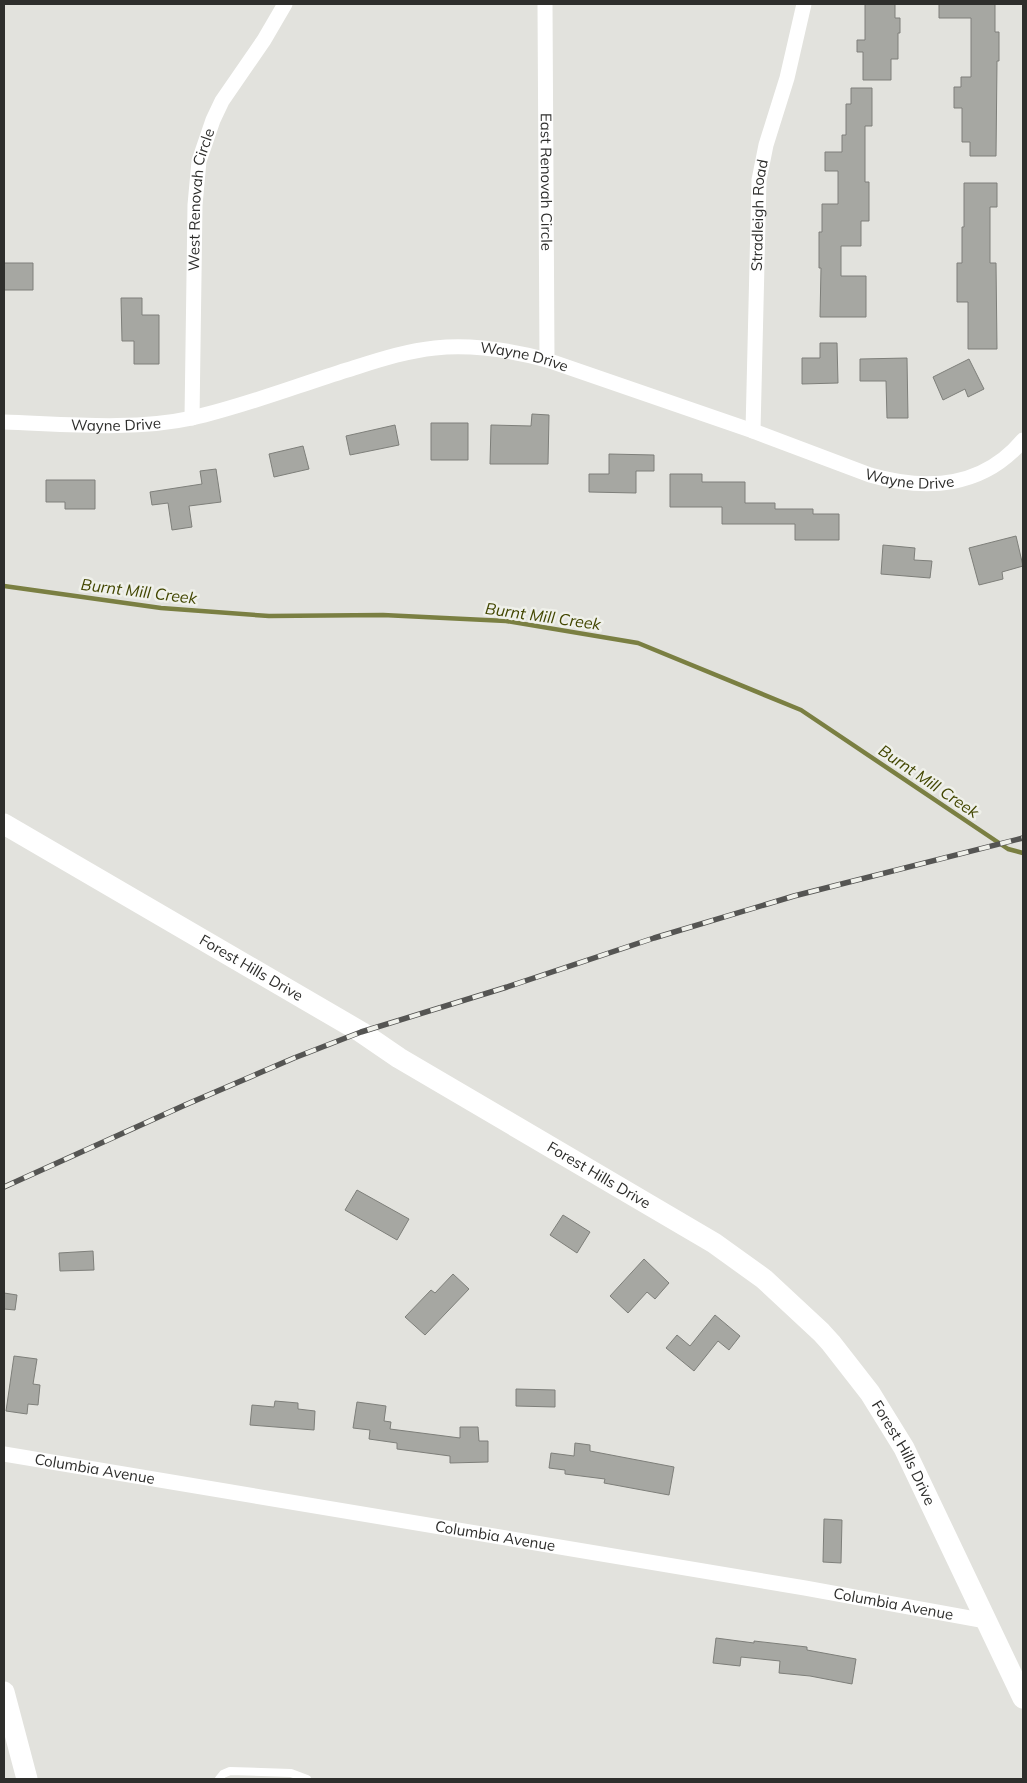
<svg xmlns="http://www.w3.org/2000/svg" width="1027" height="1783" font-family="Mulish,sans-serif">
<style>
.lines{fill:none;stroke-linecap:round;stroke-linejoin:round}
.stream{stroke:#7a7f42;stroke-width:4.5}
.building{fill:#a6a7a2;stroke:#7e7f7a}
.lane{stroke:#fff;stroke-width:8}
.street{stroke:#fff;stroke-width:15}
.secondary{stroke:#fff;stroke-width:21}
.rail-casing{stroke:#555553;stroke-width:5.5}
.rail{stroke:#eff0ea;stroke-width:4;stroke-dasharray:11;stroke-linecap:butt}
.labels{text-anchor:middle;stroke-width:5;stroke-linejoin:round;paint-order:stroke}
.street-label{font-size:15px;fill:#2e2e2c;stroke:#eff0ea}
.water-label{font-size:16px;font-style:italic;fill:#424600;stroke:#eff0ea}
</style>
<rect width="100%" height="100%" fill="#e2e2dd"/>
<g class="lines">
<!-- stream -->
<path class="stream" d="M 4,586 L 161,608 L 269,616 L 383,615 L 506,621 L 638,643 L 801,710 L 1008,849 L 1023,853"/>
</g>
<!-- building -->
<path class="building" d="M 865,4 L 895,4 L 895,18 L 900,18 L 900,33 L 898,33 L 898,59 L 891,59 L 891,80 L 863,80 L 863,52 L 857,52 L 857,40 L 865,40 Z
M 939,4 L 995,4 L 995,32 L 999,32 L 999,61 L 997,61 L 996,156 L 970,156 L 970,142 L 962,142 L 962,108 L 954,108 L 954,87 L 961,87 L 961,77 L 971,77 L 971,18 L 939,18 Z
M 851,88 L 872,88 L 872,126 L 865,126 L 865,182 L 869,182 L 869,221 L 861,221 L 861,246 L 841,246 L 841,276 L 866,276 L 866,317 L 820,317 L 821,268 L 819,268 L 819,232 L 822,232 L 822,204 L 838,204 L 838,171 L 825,171 L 825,152 L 842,152 L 842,135 L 846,135 L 846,104 L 851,104 Z
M 964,183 L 997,183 L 997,207 L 990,207 L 990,263 L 996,263 L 997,349 L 968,349 L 968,302 L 957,302 L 957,263 L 962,263 L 962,227 L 964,227 Z
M 4,263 L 33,263 L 33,290 L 4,290 Z
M 121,298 L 142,298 L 142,315 L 159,315 L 159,364 L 134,364 L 134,341 L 122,341 Z
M 820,343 L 837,343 L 838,383 L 802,384 L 802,358 L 820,358 Z
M 907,358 L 908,418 L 887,418 L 886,381 L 860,381 L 860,359 Z
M 969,359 L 984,389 L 968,397 L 965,389 L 943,400 L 933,377 Z
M 532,414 L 549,415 L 548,464 L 490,464 L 491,425 L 531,426 Z
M 431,423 L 468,423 L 468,460 L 431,460 Z
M 395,425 L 399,445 L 350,455 L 346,436 Z
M 303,446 L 309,469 L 274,477 L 269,454 Z
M 609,454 L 654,455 L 654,471 L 636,471 L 636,493 L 589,492 L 589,474 L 609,474 Z
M 216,469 L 221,502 L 189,506 L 192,527 L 172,530 L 168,503 L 152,505 L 150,492 L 202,484 L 200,471 Z
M 670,474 L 702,474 L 702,482 L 745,482 L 745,503 L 775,503 L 775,509 L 813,509 L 813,514 L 839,514 L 839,540 L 795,540 L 795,524 L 722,524 L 722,507 L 670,507 Z
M 46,480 L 95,480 L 95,509 L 65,509 L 65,502 L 46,502 Z
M 1016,536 L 1023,566 L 1002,572 L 1003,579 L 979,585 L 969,548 Z
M 883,545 L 915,548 L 914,560 L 932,561 L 930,578 L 881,574 Z
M 357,1190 L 409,1219 L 397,1240 L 345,1210 Z
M 563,1215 L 590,1232 L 577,1253 L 550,1235 Z
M 93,1251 L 94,1270 L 60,1271 L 59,1253 Z
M 644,1259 L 669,1283 L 655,1299 L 647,1292 L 628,1313 L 610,1296 Z
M 453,1274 L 469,1289 L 425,1335 L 405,1317 L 431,1290 L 435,1293 Z
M 4,1293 L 17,1295 L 15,1310 L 4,1309 Z
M 715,1315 L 740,1336 L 729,1350 L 718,1341 L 694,1371 L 666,1348 L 677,1335 L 690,1346 Z
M 14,1356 L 37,1359 L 33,1384 L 40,1385 L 38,1405 L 28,1404 L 27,1414 L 6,1411 Z
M 516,1389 L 555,1390 L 555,1407 L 516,1406 Z
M 275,1401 L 298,1403 L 298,1409 L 315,1411 L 314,1430 L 250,1425 L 252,1405 L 274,1407 Z
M 357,1402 L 386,1406 L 384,1421 L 391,1422 L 390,1429 L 460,1438 L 460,1427 L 478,1427 L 479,1441 L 488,1441 L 488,1462 L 450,1463 L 450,1456 L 397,1449 L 397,1443 L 369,1439 L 370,1430 L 353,1428 Z
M 575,1443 L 590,1445 L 590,1451 L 674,1467 L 669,1495 L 604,1483 L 605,1479 L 565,1474 L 565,1470 L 549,1468 L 551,1453 L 574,1456 Z
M 824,1519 L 842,1520 L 841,1563 L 823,1562 Z
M 716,1638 L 754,1643 L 754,1641 L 807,1647 L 807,1650 L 856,1659 L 852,1684 L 810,1676 L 779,1673 L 780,1661 L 741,1657 L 740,1666 L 713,1663 Z"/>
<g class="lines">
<!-- lane -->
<path class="lane" d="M 219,1779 L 223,1774 L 230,1771 L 291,1773 L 307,1779"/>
<!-- street -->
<g class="street">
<path id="s1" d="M 545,4 L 547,360"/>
<path id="s2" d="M 192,418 L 195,205 L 199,161 L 213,120 L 222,101 L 264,40 L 285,4"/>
<path id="s3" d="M 4,422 C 64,424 133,431 192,418 C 245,406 296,386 347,370 C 376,361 405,351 435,348 C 474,344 510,350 547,360 L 753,431 L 870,475 C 926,491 983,488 1023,440"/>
<path id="s4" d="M 753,431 L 759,180 L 766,145 L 787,78 L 804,4"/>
<path id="s5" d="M 4,1454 L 805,1588 L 986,1621"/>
</g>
<!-- secondary -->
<g class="secondary">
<path id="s6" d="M 4,824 L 361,1032 L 399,1058 L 714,1243 L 764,1279 L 821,1332 L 831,1343 L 870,1393 L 904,1448 L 1023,1698"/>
<path d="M 4,1692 L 27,1779"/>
</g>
<!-- rail casing -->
<g class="rail-casing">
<path id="rail" d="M 4,1187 L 185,1105 L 294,1058 L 361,1032 L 507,987 L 654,938 L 794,896 L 1023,838"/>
</g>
<!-- rail -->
<use href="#rail" class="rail"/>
</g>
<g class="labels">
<!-- street labels -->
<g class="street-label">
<text dy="5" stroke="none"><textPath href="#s1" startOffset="178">East Renovah Circle</textPath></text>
<text dy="5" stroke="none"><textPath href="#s2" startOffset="219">West Renovah Circle</textPath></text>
<text dy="5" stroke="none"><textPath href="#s4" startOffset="216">Stradleigh Road</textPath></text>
<text dy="5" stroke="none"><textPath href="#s3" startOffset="532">Wayne Drive</textPath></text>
<text dy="5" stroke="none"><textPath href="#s3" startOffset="112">Wayne Drive</textPath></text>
<text dy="5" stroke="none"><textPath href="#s3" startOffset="938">Wayne Drive</textPath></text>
<text dy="5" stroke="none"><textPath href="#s6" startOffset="286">Forest Hills Drive</textPath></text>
<text dy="5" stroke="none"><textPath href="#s6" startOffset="691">Forest Hills Drive</textPath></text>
<text dy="5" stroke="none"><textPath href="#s6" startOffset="1111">Forest Hills Drive</textPath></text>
<text dy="5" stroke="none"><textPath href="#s5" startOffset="92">Columbia Avenue</textPath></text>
<text dy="5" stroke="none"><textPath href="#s5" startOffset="498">Columbia Avenue</textPath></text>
<text dy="5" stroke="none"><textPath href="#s5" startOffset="902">Columbia Avenue</textPath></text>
</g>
<!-- water labels -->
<g class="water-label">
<text transform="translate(139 591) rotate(7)" y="6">Burnt Mill Creek</text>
<text transform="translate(543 616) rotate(8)" y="6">Burnt Mill Creek</text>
<text transform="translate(929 781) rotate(34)" y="6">Burnt Mill Creek</text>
</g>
</g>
<!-- border -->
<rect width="1027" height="1783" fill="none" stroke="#2e2e2c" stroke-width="10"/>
</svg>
